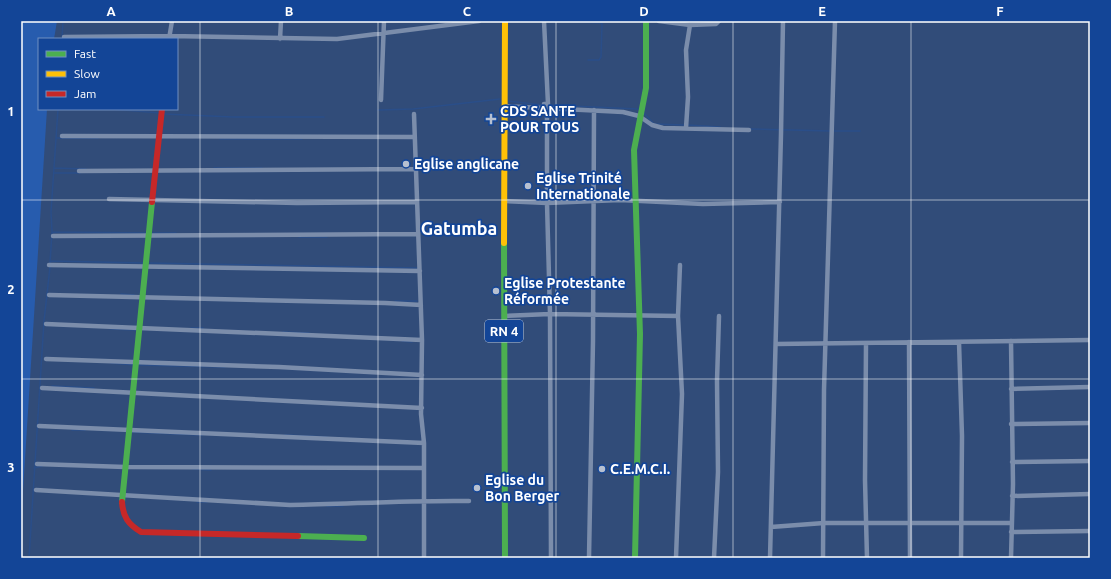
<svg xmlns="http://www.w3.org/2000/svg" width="1111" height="579" font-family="Ubuntu,sans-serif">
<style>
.green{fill:#275cae}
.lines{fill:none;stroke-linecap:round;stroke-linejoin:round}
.stream{stroke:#2a4e89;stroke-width:1.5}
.street{stroke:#7b8dab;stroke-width:4.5}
.fast{stroke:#4caf50;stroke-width:6}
.slow{stroke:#ffc107;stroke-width:6}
.jam{stroke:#c62828;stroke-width:6}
.grid{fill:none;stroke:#fff;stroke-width:1;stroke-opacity:0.55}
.poi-dot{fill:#b7c0d0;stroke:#134597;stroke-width:1.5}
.labels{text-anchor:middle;stroke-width:3.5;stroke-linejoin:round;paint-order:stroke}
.shield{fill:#134597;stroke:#b8c7e0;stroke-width:1}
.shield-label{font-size:13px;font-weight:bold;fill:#fff}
.poi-label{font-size:14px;font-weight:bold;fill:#fff;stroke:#134597;text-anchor:start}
.district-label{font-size:18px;font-weight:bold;fill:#fff;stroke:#134597}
.neatline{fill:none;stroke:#fff;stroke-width:1.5}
.grid-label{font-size:13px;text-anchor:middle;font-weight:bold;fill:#fff}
</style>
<rect width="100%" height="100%" fill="#314c79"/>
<!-- green -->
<path class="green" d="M 21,21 L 57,21 L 54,39 L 39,39 L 39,109 L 47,109 L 21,523 Z"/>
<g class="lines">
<!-- stream -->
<path class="stream" d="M 558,21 L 602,23 L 601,57 L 599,60 L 588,60
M 62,39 L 63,21
M 507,101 L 543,105
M 548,105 L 638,109
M 111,109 L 160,113
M 378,110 L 413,109 L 500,99
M 643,112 L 654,124 L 684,125
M 164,114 L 233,117 L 324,117
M 688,125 L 720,127
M 750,129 L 830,131
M 834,131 L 860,131
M 56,138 L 98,138
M 220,139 L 302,139
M 54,168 L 86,169
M 214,168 L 262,168
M 54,173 L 80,173
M 52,232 L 148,233
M 152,233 L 176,233
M 299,237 L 327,237
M 50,261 L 144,263
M 50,263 L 52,232 L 51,212 L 58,109
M 147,263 L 417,268
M 121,294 L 134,295
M 395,301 L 417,301
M 191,328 L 203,328
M 110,329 L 139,330
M 283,332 L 309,333
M 402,341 L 412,342
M 111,363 L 135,365
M 139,365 L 225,367
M 52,386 L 94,388
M 72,430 L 85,430
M 130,432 L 202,435
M 285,435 L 327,437
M 34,468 L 42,466
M 193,469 L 211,470
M 197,502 L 207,502
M 327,506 L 343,506
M 29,558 L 44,321 L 50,267"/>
<!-- street -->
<path class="street" d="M 659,21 L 690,25 L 716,24 L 719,21
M 64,37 L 170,36 L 337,39 L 479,21
M 169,39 L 172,21
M 280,39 L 281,21
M 381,100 L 384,21
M 504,106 L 623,112 L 639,116 L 652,125 L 663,128 L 749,130
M 544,107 L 544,104 L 548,104 L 544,21
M 547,108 L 547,203 L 550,314 L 551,558
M 414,114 L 422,340 L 421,414 L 424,443 L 424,558
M 686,128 L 688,97 L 686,50 L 690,25
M 62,136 L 415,137
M 79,171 L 415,169
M 109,199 L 297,203 L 417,202
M 504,201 L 547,203 L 620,200 L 703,204 L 780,202
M 53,236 L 418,234
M 49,265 L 420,271
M 49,295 L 385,303 L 421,305
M 504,316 L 550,314 L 678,316
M 46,324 L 422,340
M 1011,341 L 1013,484 L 1011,558
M 909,342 L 910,558
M 959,342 L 962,436 L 961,558
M 776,344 L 1090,340
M 866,344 L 865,480 L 867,558
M 46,359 L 279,367 L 422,375
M 42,388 L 422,408
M 1011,389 L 1090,387
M 1011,424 L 1090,423
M 39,426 L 424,443
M 1012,462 L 1090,461
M 37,464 L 125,467 L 424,468
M 36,490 L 290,505 C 350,504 409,500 469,501
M 1012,496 L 1090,494
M 771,527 L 824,523 L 1011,523
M 1011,532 L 1090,531
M 589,558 L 593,341 L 594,110
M 676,558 L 682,394 L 678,316 L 680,265
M 714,558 L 718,472 L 717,381 L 719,316
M 770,558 L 781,134 L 783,21
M 823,558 L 824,390 L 835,21"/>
<!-- fast -->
<path class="fast" d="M 504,243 L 505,558
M 122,502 L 152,202
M 298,536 L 364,538
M 635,558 L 640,334 L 634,150 L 646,88 L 646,21"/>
<!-- slow -->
<path class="slow" d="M 504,243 L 505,21"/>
<!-- jam -->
<path class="jam" d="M 152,202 L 162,109
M 122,502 C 123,517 128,524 141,532 L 298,536"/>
</g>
<!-- grid -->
<path class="grid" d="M 200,21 L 200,558M 378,21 L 378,558M 556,21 L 556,558M 733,21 L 733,558M 911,21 L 911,558M 21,200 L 1090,200M 21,379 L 1090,379"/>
<!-- markers -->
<g class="poi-dot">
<path d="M489 113h4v4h4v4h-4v4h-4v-4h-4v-4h4z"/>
<circle cx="406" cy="164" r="4"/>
<circle cx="528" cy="186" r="4"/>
<circle cx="496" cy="291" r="4"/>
<circle cx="602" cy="469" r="4"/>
<circle cx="477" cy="488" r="4"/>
</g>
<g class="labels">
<!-- shield labels -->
<rect class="shield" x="485" y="320" width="38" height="22" rx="3"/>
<g class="shield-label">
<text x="504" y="336">RN 4</text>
</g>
<!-- poi labels -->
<g class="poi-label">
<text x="500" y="116">CDS SANTE<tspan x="500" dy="16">POUR TOUS</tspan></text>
<text x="414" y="169">Eglise anglicane</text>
<text x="536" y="183">Eglise Trinité<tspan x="536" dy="16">Internationale</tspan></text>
<text x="504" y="288">Eglise Protestante<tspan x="504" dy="16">Réformée</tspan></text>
<text x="610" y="474">C.E.M.C.I.</text>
<text x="485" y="485">Eglise du<tspan x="485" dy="16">Bon Berger</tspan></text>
</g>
<!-- district labels -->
<g class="district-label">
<text x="459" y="235">Gatumba</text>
</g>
</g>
<!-- border -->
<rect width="1111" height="579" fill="none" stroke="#134597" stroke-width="44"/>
<!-- legend -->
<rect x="38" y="38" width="140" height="72" fill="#134597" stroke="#718fc1"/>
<rect x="46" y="51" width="20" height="6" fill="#4caf50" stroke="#718fc1"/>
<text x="74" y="58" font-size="12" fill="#ffffff">Fast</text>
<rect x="46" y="71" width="20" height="6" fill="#ffc107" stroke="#718fc1"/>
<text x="74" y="78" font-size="12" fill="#ffffff">Slow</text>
<rect x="46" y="91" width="20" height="6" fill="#c62828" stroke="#718fc1"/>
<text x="74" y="98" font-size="12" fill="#ffffff">Jam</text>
<rect x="22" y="22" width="1067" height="535" class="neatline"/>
<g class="grid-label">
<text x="111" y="16">A</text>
<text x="289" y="16">B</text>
<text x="467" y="16">C</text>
<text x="644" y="16">D</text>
<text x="822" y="16">E</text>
<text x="1000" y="16">F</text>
<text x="11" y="116">1</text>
<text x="11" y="294">2</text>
<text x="11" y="472">3</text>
</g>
</svg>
